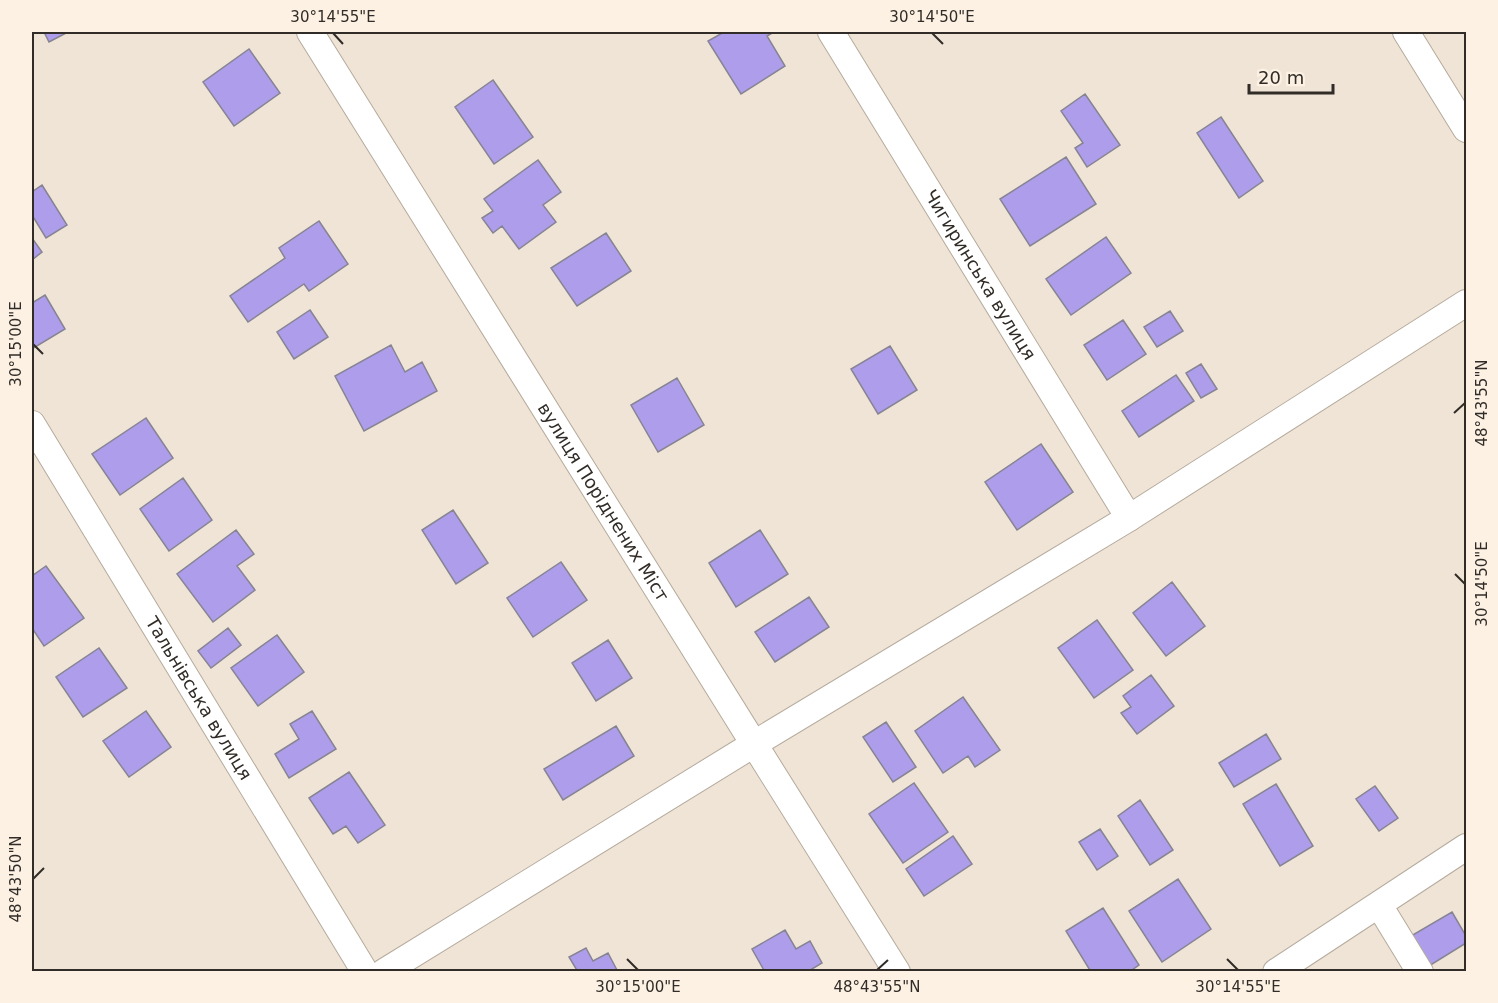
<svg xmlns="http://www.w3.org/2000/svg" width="1498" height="1003" font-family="'DejaVu Sans',sans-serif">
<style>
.building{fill:#ae9deb;stroke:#868493;stroke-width:1.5}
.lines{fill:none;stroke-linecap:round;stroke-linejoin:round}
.minor-casing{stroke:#b5ab9d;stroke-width:28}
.minor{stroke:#fff;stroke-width:26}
.ticks{fill:none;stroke:#312c27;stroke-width:2}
.labels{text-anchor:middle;stroke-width:4.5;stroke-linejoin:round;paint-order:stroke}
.street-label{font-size:18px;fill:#312c27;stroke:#fcf1e3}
.neatline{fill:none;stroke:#312c27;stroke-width:2}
.ticks-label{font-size:15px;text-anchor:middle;fill:#312c27}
</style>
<rect width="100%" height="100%" fill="#efe4d6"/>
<!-- building -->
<path class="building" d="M 44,32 L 68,32 L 49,42 Z
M 724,32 L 774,32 L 767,36 L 785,66 L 741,94 L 708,41 Z
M 249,49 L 280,93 L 234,126 L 203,82 Z
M 493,80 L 533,137 L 494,164 L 455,107 Z
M 1085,94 L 1120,145 L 1087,167 L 1075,148 L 1083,143 L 1061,111 Z
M 1221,117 L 1263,181 L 1239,198 L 1197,133 Z
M 1066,157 L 1096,204 L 1030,246 L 1000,199 Z
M 538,160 L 561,192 L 543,205 L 556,222 L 519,249 L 502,226 L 493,233 L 482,218 L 493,211 L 484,199 Z
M 42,185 L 67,225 L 46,238 L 32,215 L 32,192 Z
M 319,221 L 348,264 L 309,291 L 304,284 L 248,322 L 230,296 L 285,258 L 279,248 Z
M 606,233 L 631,271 L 577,306 L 551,268 Z
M 1106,237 L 1131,273 L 1071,315 L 1046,279 Z
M 32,238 L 42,252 L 32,260 Z
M 45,295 L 65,329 L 32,349 L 32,303 Z
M 310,310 L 328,337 L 294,359 L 277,332 Z
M 1170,311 L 1183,331 L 1157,347 L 1144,327 Z
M 1123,320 L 1146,354 L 1107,380 L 1084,345 Z
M 391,345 L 405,372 L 422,362 L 437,391 L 364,431 L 335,376 Z
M 890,346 L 917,390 L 878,414 L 851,369 Z
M 1201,364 L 1217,389 L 1201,398 L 1186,373 Z
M 1176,375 L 1194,401 L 1139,437 L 1122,411 Z
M 677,378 L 704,425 L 658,452 L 631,405 Z
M 146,418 L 173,458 L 120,495 L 92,454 Z
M 1041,444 L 1073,492 L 1017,530 L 985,482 Z
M 183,478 L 212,520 L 169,551 L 140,509 Z
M 453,510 L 488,563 L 456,584 L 422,530 Z
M 236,530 L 254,554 L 237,566 L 255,590 L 213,622 L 177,574 Z
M 760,530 L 788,574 L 736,607 L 709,563 Z
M 561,562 L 587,600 L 533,637 L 507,598 Z
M 46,566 L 84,618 L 44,646 L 32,628 L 32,576 Z
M 1172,582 L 1205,626 L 1166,656 L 1133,613 Z
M 809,597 L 829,627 L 775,662 L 755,632 Z
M 1097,620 L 1133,670 L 1094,698 L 1058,648 Z
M 228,628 L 241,645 L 211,668 L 198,651 Z
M 277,635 L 304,672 L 258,706 L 231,668 Z
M 608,640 L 632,678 L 596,701 L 572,663 Z
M 99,648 L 127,688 L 83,717 L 56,677 Z
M 1151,675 L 1174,706 L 1137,734 L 1121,713 L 1131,707 L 1123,696 Z
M 963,697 L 1000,750 L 975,767 L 968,756 L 943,773 L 915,731 Z
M 146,711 L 171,747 L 129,777 L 103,741 Z
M 312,711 L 336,749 L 289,778 L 275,754 L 299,739 L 290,724 Z
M 886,722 L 916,767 L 893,782 L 863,737 Z
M 616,726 L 634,756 L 563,800 L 544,769 Z
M 1266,734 L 1281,759 L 1234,787 L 1219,763 Z
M 349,772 L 385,825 L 358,843 L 346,826 L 333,834 L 309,798 Z
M 914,783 L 948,832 L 903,863 L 869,814 Z
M 1276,784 L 1313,846 L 1280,866 L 1243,804 Z
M 1375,786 L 1398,818 L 1379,831 L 1356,799 Z
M 1140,800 L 1173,850 L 1150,865 L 1118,816 Z
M 1100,829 L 1118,856 L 1097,870 L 1079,842 Z
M 953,836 L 972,864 L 924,896 L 906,869 Z
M 1178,879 L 1211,929 L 1162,962 L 1129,911 Z
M 1103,908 L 1139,965 L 1129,972 L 1091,972 L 1066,931 Z
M 1452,912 L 1466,936 L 1466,943 L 1429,966 L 1411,936 Z
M 785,930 L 796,949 L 810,941 L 822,963 L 807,972 L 765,972 L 752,949 Z
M 586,948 L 593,961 L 608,953 L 618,972 L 578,972 L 569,957 Z"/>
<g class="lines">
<!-- minor casing -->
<g class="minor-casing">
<g id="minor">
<path id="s1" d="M 310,32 L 754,744 L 897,972"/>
<path id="s2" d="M 831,32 L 1129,518"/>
<path d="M 1406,32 L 1466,129"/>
<path id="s3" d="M 32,424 L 365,972"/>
<path d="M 1379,905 L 1420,972"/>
<path d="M 384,972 L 754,744 L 1129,518 L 1466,303"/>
<path d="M 1276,972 L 1466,847"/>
</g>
</g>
<!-- minor -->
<use href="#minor" class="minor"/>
</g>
<!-- ticks -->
<path class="ticks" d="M 333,33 L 343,44M 932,33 L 943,44M 33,344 L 43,354M 1454,413 L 1465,403M 1455,574 L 1465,584M 33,879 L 44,868M 627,959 L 638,970M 1227,959 L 1238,970M 877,970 L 888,960"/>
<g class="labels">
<!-- street labels -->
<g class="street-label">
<text dy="6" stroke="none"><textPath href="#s2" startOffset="285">Чигиринська вулиця</textPath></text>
<text dy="6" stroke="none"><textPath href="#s1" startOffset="554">вулиця Поріднених Міст</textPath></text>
<text dy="6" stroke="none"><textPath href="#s3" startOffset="321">Тальнівська вулиця</textPath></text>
</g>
</g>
<!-- border -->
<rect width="1498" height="1003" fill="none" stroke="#fcf1e3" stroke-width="66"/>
<!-- scale -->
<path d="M1249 84v9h84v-9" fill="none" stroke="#312c27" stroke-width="3"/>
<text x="1258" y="84" font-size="18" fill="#312c27" stroke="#fcf1e3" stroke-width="4.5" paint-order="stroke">20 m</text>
<rect x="33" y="33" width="1432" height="937" class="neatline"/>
<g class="ticks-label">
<text x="333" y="22">30°14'55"E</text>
<text x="932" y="22">30°14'50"E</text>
<text transform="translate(16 344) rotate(-90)" y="5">30°15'00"E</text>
<text transform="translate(1482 403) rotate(-90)" y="5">48°43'55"N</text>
<text transform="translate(1482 584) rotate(-90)" y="5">30°14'50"E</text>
<text transform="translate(16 879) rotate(-90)" y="5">48°43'50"N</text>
<text x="638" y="992">30°15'00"E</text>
<text x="877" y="992">48°43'55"N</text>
<text x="1238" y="992">30°14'55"E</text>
</g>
</svg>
